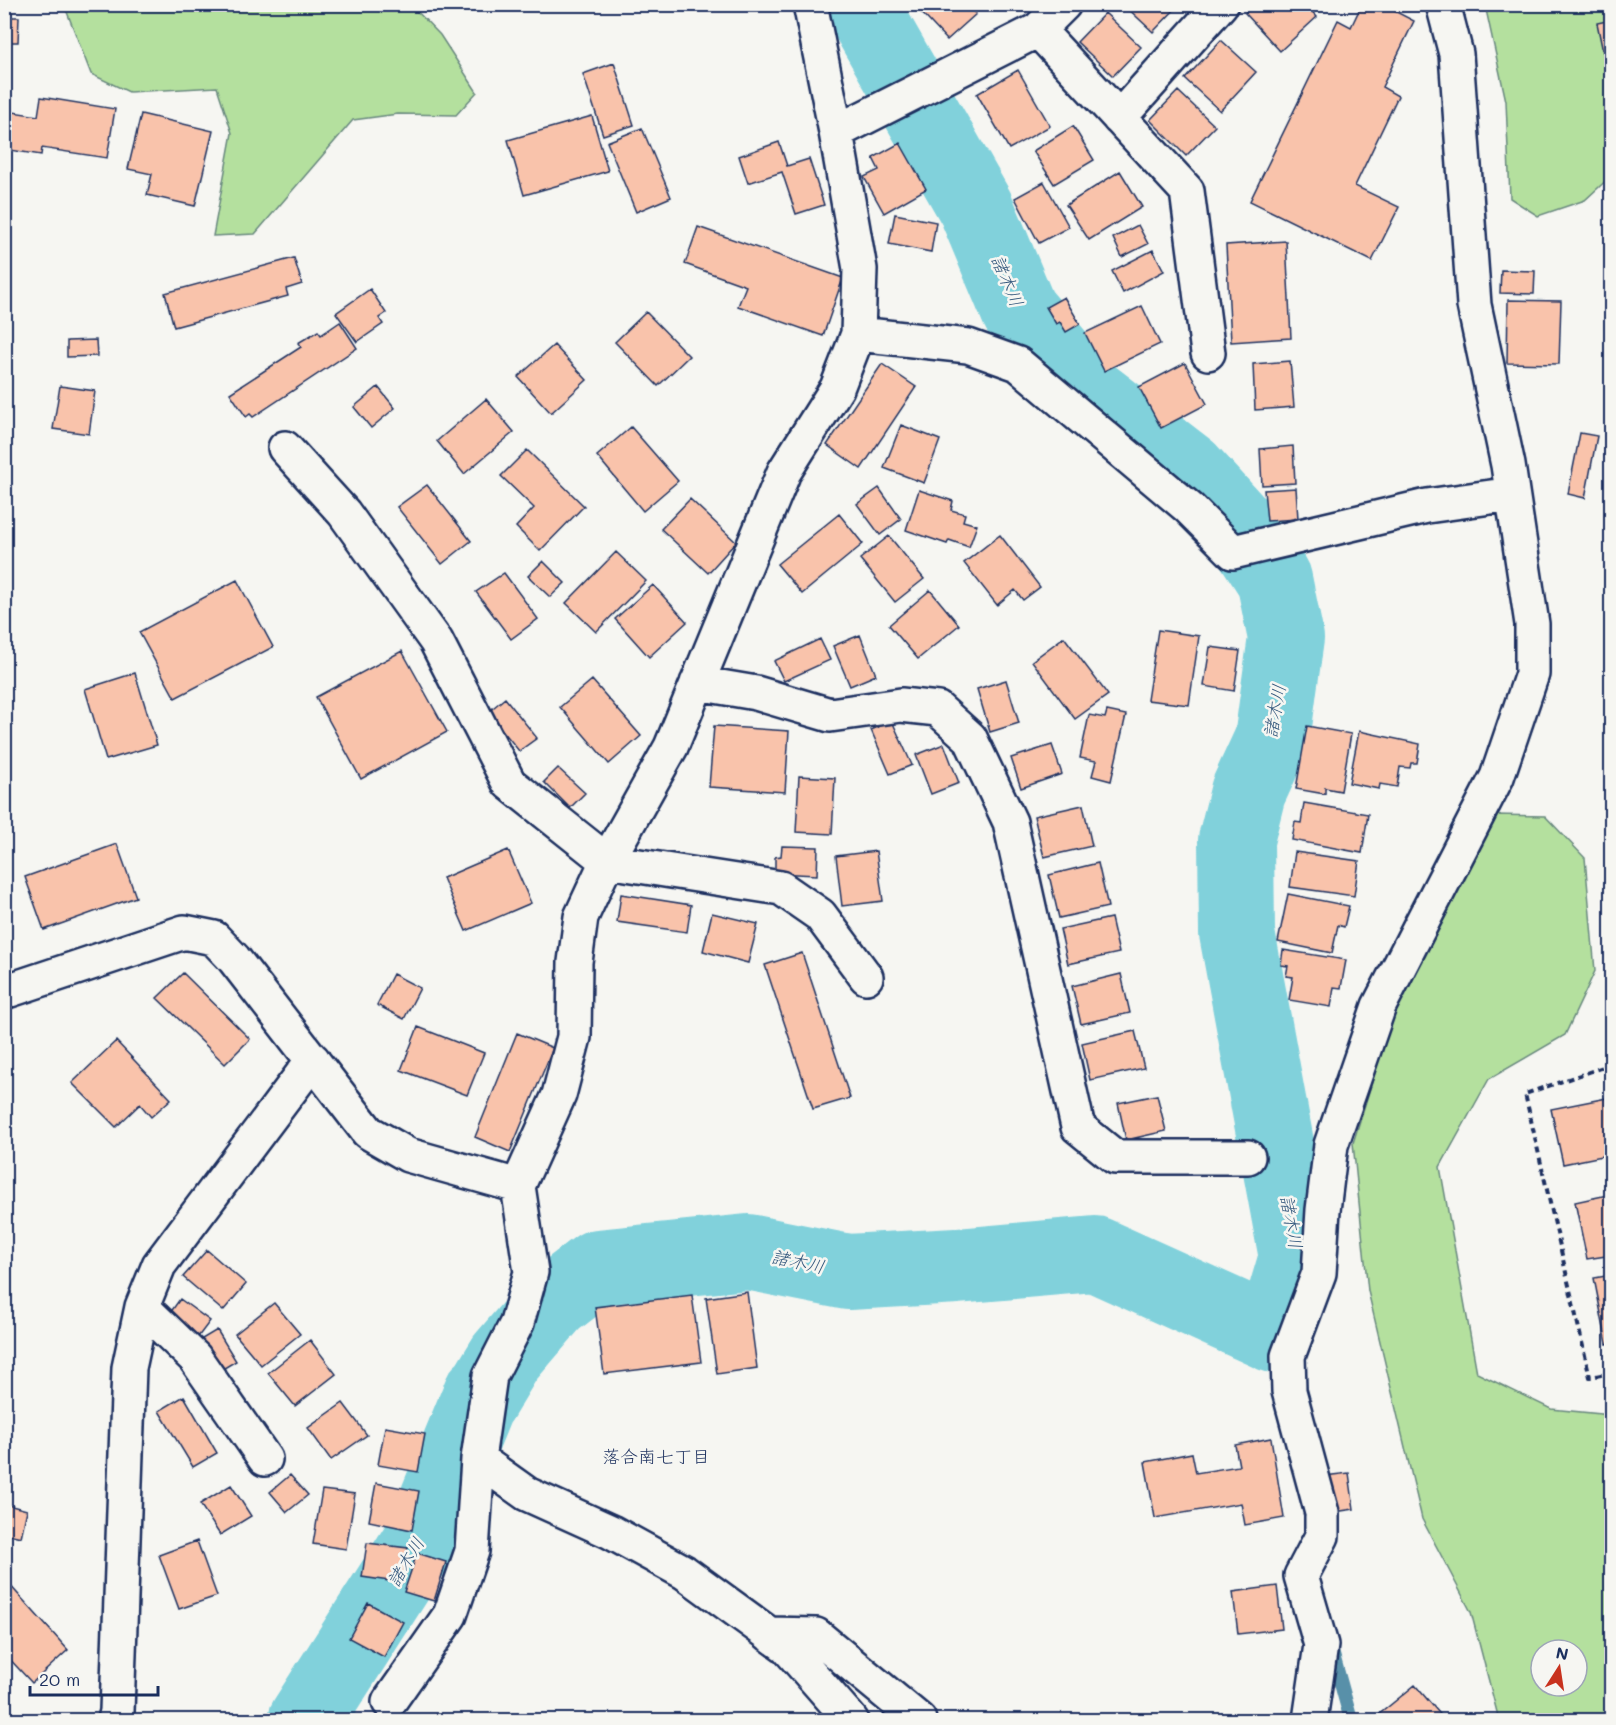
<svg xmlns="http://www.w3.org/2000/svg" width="1616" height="1725" font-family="Mali,'Klee One',sans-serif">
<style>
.green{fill:#b4e09e;stroke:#68887e;stroke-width:1.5;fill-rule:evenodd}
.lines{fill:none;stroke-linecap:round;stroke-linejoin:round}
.stream{stroke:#5890a9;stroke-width:14}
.river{stroke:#81d1db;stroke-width:76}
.building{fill:#f9c3ab;stroke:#1b2f5e;stroke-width:1.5}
.minor-casing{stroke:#1b2f5e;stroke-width:38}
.path{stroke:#1b2f5e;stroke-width:4;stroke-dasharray:6 4.5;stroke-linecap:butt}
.minor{stroke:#f6f6f2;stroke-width:33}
.labels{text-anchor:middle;stroke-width:5;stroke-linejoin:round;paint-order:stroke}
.water-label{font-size:18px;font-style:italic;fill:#34587d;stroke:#f6f6f2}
.neighbourhood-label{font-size:18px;fill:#1b2f5e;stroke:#f6f6f2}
</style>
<rect width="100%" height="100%" fill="#f6f6f2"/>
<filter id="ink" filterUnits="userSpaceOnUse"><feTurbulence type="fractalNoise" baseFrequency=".0167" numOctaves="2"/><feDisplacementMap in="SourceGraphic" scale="12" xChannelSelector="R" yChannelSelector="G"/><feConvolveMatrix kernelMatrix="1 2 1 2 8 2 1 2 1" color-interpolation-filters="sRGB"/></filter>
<g filter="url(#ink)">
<!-- green -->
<path class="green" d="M 57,5 L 411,5 L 440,35 L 477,92 L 456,115 L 398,114 L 353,120 L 255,234 L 213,236 L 232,133 L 217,87 L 129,92 L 91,74 L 67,12 Z
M 1485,5 L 1611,5 L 1611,176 L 1585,200 L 1538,216 L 1510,198 L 1506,101 Z
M 1495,815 L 1545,816 L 1585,858 L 1595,971 L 1565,1035 L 1489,1079 L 1440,1167 L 1477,1373 L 1551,1409 L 1611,1415 L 1611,1720 L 1499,1720 L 1471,1612 L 1422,1519 L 1368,1291 L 1353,1143 L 1403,983 ZM 1541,1650 L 1577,1650 L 1577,1686 L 1541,1686 Z"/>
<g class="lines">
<!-- stream -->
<path class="stream" d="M 1274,1335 L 1279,1358
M 1330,1644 L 1351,1720"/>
<!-- river -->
<path class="river" d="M 306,1720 L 421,1540 L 481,1393 L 479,1401 L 505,1358 L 553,1302 L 598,1267 L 748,1252 L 848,1272 L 957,1266 L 1095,1254 L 1274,1335 L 1297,1257 L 1237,933 L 1236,840 L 1248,792 L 1272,740 L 1286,638 L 1274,579 L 1244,532 L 1188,470 L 1088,393 L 1019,311 L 976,208 L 860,4"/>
</g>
<!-- building -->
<path class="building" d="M 918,4 L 967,4 L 976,14 L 947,40 L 916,7 Z
M 1123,4 L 1180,4 L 1153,32 Z
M 1254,4 L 1305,4 L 1317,17 L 1280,51 L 1245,13 Z
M 1362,4 L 1381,4 L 1414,21 L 1382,87 L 1398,96 L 1355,186 L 1399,207 L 1372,261 L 1250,201 L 1338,20 L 1351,27 Z
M 1105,13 L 1141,47 L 1113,76 L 1077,42 Z
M 4,17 L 19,17 L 18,42 L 4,42 Z
M 1612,20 L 1612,51 L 1603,52 L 1597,23 Z
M 1221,40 L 1256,72 L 1220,111 L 1185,79 Z
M 614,63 L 634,125 L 603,135 L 583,74 Z
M 1018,70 L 1050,126 L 1009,149 L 977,94 Z
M 1178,91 L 1215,126 L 1186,156 L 1150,120 Z
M 41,97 L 115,109 L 107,158 L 42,148 L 41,155 L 4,149 L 4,128 L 7,111 L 38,116 Z
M 141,114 L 213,131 L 195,206 L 147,195 L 152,174 L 128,169 Z
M 592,116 L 608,171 L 524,195 L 508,140 Z
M 1073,126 L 1094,160 L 1054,184 L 1033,151 Z
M 642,128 L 671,197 L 636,212 L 607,142 Z
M 779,142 L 787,166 L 809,159 L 824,205 L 796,214 L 782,172 L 748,183 L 739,156 Z
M 900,143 L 926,189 L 884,213 L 864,177 L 879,170 L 873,158 Z
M 1120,171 L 1142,207 L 1089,240 L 1066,205 Z
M 1044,182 L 1069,227 L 1039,243 L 1015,198 Z
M 895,214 L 936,222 L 931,252 L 889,244 Z
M 1138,225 L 1148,244 L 1122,257 L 1113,238 Z
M 698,227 L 843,278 L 823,336 L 738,306 L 746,286 L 685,264 Z
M 1286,241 L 1291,338 L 1231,342 L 1226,245 Z
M 1153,250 L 1164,271 L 1123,293 L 1112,271 Z
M 294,258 L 302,284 L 286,289 L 288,296 L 174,327 L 165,293 Z
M 1501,270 L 1535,271 L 1534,294 L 1500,293 Z
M 370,289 L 386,313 L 379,318 L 383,324 L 357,342 L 336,313 Z
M 1064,297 L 1080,324 L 1066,332 L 1060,322 L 1056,324 L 1046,307 Z
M 1508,300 L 1561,301 L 1559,364 L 1507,363 Z
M 1142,306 L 1160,344 L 1104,371 L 1085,333 Z
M 646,312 L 689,356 L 658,386 L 615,342 Z
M 340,322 L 357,348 L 253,417 L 250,414 L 246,417 L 230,393 L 301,347 L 298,343 L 318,331 L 321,335 Z
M 96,340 L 97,356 L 67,357 L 67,341 Z
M 554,345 L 587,380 L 551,413 L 518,377 Z
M 1290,361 L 1294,407 L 1255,410 L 1253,364 Z
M 1185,363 L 1207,404 L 1161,428 L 1139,387 Z
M 882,364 L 916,387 L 861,469 L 827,445 Z
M 60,386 L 95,391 L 89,434 L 53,429 Z
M 378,387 L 395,408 L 371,428 L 354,407 Z
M 486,399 L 514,432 L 464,474 L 437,441 Z
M 901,425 L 940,440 L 924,483 L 884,468 Z
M 631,427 L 678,481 L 643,511 L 597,456 Z
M 1580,433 L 1597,436 L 1585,498 L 1568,494 Z
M 1293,446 L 1295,483 L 1262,485 L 1260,449 Z
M 527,450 L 584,506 L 540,551 L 516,527 L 534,508 L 501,476 Z
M 427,485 L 471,541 L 442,564 L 397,507 Z
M 879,488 L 901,519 L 880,535 L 857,504 Z
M 1296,488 L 1298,519 L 1267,521 L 1264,490 Z
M 919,490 L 953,501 L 951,510 L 965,514 L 963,521 L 977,525 L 969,547 L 949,540 L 947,544 L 906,530 Z
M 690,499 L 736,542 L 708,573 L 661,529 Z
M 839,514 L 863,544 L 802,594 L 777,564 Z
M 1000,535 L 1040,587 L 1023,600 L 1015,590 L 997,605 L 964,563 Z
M 889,536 L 924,579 L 895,602 L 860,559 Z
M 616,552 L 646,581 L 596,632 L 566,603 Z
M 543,561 L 565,583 L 550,597 L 528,576 Z
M 504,573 L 538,619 L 511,639 L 476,592 Z
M 237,580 L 273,647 L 175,698 L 139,632 Z
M 653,585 L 687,622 L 649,657 L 615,619 Z
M 930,590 L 959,625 L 918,659 L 889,625 Z
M 1158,630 L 1199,636 L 1189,705 L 1147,700 Z
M 860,635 L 876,675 L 850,686 L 833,646 Z
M 1064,637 L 1108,695 L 1075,719 L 1032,661 Z
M 820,639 L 830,660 L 784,681 L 774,661 Z
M 1210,647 L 1240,651 L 1234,691 L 1204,686 Z
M 402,651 L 447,732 L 361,779 L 316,697 Z
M 135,673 L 157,745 L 106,760 L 85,689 Z
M 592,680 L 641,736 L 609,764 L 560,707 Z
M 1006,680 L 1019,723 L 990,732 L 977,689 Z
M 505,698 L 537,738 L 519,751 L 488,712 Z
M 1107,711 L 1126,715 L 1111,781 L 1092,776 L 1096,761 L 1080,758 L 1089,715 L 1105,718 Z
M 892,721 L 912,765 L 890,774 L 871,730 Z
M 714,726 L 789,731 L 785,792 L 709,787 Z
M 1307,726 L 1351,734 L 1341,791 L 1325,788 L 1325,794 L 1296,789 Z
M 1359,731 L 1420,744 L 1417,763 L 1411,763 L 1410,768 L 1400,767 L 1397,787 L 1380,784 L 1379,789 L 1349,783 Z
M 944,744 L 959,783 L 931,794 L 916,755 Z
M 1052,745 L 1062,774 L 1021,788 L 1011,758 Z
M 558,768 L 585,793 L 570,808 L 544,782 Z
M 799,776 L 835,778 L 832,834 L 796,832 Z
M 1304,803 L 1368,814 L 1362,853 L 1292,840 L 1295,822 L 1301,823 Z
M 1083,805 L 1092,846 L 1044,857 L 1034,816 Z
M 117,844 L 136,897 L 44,930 L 25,877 Z
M 782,846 L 818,847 L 817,875 L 775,873 L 775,857 L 781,856 Z
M 508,850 L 531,903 L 466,931 L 443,878 Z
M 876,851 L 883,901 L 842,906 L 836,856 Z
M 1295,852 L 1359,861 L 1354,896 L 1290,887 Z
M 1098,863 L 1108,907 L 1059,918 L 1049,875 Z
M 621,894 L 691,905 L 687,932 L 617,922 Z
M 1288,894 L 1349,906 L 1344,927 L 1338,925 L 1332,953 L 1278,942 Z
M 712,913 L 758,924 L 748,963 L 703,951 Z
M 1111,918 L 1119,953 L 1068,964 L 1060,929 Z
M 1283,950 L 1346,960 L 1341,988 L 1334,987 L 1331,1007 L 1289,1000 L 1293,977 L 1286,976 L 1288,966 L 1281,965 Z
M 802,953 L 850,1098 L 813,1109 L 765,965 Z
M 183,973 L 250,1039 L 225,1064 L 157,998 Z
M 393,974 L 420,988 L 404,1019 L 377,1005 Z
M 1121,974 L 1130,1013 L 1081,1024 L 1072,986 Z
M 418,1027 L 484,1053 L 467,1095 L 401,1070 Z
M 1135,1031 L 1144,1068 L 1090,1080 L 1082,1043 Z
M 517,1033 L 553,1048 L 510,1152 L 475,1137 Z
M 116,1041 L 171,1099 L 151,1117 L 140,1104 L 116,1127 L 72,1083 Z
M 1157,1095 L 1166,1131 L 1126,1140 L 1118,1103 Z
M 1612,1097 L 1612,1154 L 1563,1164 L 1551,1109 Z
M 1612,1194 L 1612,1255 L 1587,1259 L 1575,1202 Z
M 207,1250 L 246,1284 L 223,1311 L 183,1277 Z
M 1612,1275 L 1612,1343 L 1607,1344 L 1594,1278 Z
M 747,1292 L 757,1368 L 717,1374 L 706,1298 Z
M 692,1295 L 701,1362 L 604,1374 L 595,1307 Z
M 180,1299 L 210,1321 L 195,1341 L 165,1320 Z
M 274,1303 L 300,1334 L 261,1365 L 235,1334 Z
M 217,1330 L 236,1361 L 216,1373 L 197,1342 Z
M 310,1340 L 336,1374 L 295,1406 L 268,1373 Z
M 184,1396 L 217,1453 L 193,1467 L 159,1411 Z
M 343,1403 L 367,1435 L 331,1460 L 308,1428 Z
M 385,1427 L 425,1434 L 418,1472 L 378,1465 Z
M 1271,1438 L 1284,1518 L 1245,1525 L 1241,1503 L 1155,1518 L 1145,1462 L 1192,1453 L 1196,1473 L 1239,1466 L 1235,1445 Z
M 1349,1473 L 1354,1509 L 1321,1514 L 1316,1477 Z
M 290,1475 L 308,1495 L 287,1512 L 270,1492 Z
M 376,1483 L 419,1491 L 412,1530 L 369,1521 Z
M 231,1485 L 251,1516 L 220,1535 L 200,1504 Z
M 322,1490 L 355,1494 L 346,1549 L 313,1544 Z
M 4,1504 L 27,1510 L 21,1537 L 4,1533 Z
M 197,1541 L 217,1596 L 179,1609 L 159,1555 Z
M 367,1543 L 408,1548 L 403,1583 L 362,1577 Z
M 417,1553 L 446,1562 L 434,1601 L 404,1592 Z
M 8,1583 L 68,1650 L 32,1683 L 4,1653 L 4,1587 Z
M 1277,1586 L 1282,1629 L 1238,1634 L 1233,1592 Z
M 368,1603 L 403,1622 L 384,1657 L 349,1638 Z
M 1415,1685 L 1445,1720 L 1372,1720 Z"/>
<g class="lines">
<!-- minor casing -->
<g class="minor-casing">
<path id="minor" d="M 1038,30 L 1187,191 L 1208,353
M 1119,118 L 1221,4
M 836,132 L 1038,30 L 1064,4
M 858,334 L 968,346 L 1018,364 L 1189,508 L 1233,552 L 1427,506 L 1512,494
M 285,448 L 344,513 L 436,641 L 509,783 L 607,861 L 781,888 L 820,915 L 866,977
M 697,683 L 756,693 L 830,715 L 901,705 L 938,709 L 970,738 L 1010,822 L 1078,1127 L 1115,1157 L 1248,1157
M 4,992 L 184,932 L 214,938 L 234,959 L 368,1132 L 408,1155 L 518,1186
M 142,1307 L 195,1358 L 265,1459
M 478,1459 L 527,1494 L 611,1532 L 684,1572 L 787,1647 L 851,1720
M 769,1634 L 816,1635 L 919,1720
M 389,1702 L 450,1615 L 472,1551 L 478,1459 L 490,1376 L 517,1323 L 531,1272 L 518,1186 L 559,1095 L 574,1037 L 575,962 L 581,917 L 607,861 L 671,747 L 784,472 L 837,388 L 858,334 L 860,269 L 836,132 L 810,4
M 115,1720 L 117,1711 L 129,1368 L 142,1307 L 159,1265 L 313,1060
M 1310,1720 L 1321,1645 L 1301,1576 L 1322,1536 L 1322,1513 L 1289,1391 L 1288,1356 L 1319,1273 L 1323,1210 L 1331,1145 L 1379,1006 L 1497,777 L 1532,674 L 1532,624 L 1508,465 L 1474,305 L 1456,54 L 1443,4"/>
</g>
<!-- path -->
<path class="path" d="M 1612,1064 L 1525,1094 L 1590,1377 L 1612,1373"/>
<!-- minor -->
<use href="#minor" class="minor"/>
</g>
</g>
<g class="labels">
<!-- water labels -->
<g class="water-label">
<text transform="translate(1007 281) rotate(67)" y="6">諸木川</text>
<text transform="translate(1275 711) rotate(-80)" y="6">諸木川</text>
<text transform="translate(1291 1222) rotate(80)" y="6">諸木川</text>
<text transform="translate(798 1262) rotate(12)" y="6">諸木川</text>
<text transform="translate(406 1562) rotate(-59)" y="6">諸木川</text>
</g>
<!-- neighbourhood labels -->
<g class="neighbourhood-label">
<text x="656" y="1463">落合南七丁目</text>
</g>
</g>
<!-- margin -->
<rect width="1616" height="1725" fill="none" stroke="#f6f6f2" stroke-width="24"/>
<rect x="12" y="12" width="1592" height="1701" fill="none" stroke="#1b2f5e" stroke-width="2" filter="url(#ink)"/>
<!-- north arrow -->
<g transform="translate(1559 1668) rotate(12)"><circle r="28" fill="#f6f6f2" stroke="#9ea6b7" stroke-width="1.5"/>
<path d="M0-4.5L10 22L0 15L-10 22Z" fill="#c8321e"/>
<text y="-9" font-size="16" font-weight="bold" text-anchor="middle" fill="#1b2f5e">N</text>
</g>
<!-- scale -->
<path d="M30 1686v9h128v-9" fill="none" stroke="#1b2f5e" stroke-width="3"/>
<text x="39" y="1686" font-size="18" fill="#1b2f5e" stroke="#f6f6f2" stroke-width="4.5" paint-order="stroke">20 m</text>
</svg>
